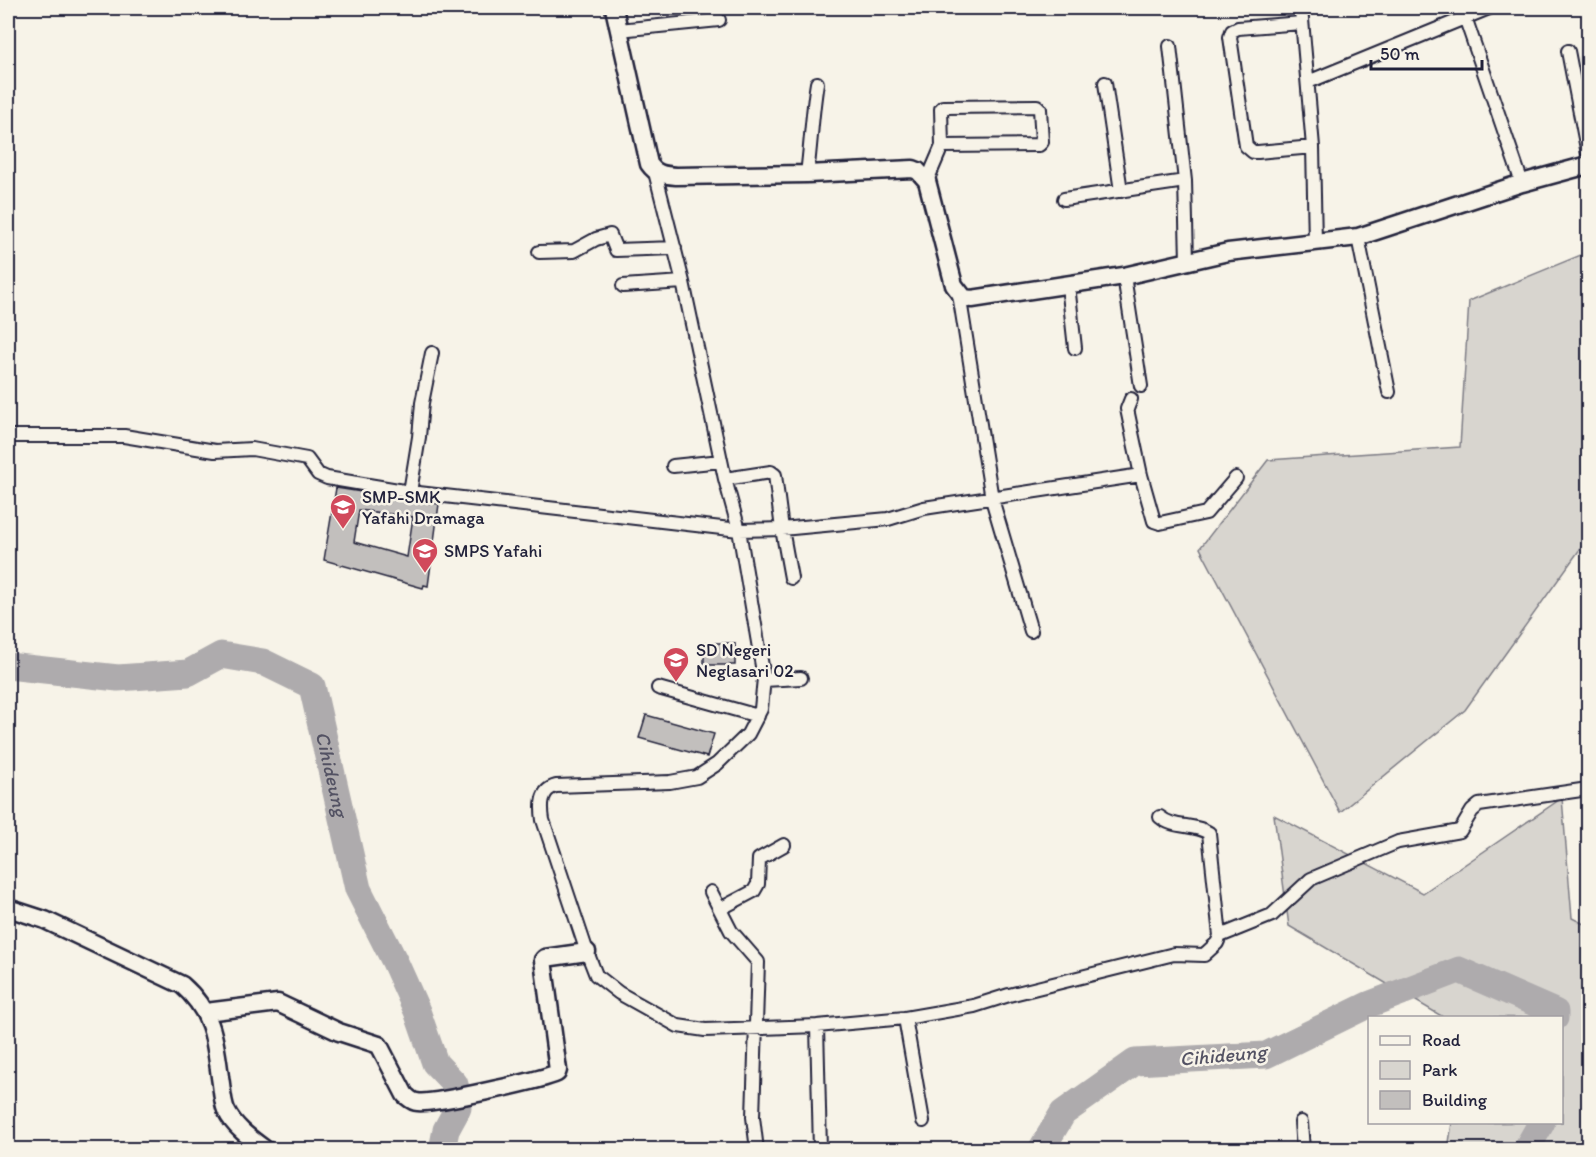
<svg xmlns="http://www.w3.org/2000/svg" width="1596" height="1157" font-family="Itim,sans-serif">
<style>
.green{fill:#d8d5cf;stroke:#7d7c85;stroke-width:1.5}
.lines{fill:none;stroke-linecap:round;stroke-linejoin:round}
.river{stroke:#aeabad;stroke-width:27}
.building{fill:#c2bfbd;stroke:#22223b;stroke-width:1.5;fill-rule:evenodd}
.street-casing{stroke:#22223b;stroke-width:16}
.secondary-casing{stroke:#22223b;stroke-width:21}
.street{stroke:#f7f3e8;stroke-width:12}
.secondary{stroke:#f7f3e8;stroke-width:16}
.labels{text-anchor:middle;stroke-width:5;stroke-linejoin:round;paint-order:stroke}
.poi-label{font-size:18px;fill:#22223b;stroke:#f7f3e8;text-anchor:start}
.water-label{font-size:20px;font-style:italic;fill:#535263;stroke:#f7f3e8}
</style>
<rect width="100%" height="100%" fill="#f7f3e8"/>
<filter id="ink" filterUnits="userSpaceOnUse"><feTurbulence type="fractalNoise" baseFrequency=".0167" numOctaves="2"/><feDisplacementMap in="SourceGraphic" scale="12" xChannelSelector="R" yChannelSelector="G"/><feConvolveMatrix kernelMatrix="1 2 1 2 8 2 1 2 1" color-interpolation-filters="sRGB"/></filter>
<g filter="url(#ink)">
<!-- green -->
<path class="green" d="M 1588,252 L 1588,538 L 1465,710 L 1340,812 L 1200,548 L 1268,460 L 1460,447 L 1469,301 Z
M 1562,798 L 1572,918 L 1588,926 L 1588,1149 L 1448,1149 L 1452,1123 L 1562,1122 L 1562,1018 L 1443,1017 L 1289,926 L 1274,815 L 1423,893 Z"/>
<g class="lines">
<!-- river -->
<g class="river">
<path id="s1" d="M 8,666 L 118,678 L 188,673 L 221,655 L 263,662 L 312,686 L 358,889 L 395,962 L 417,1011 L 435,1063 L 455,1084 L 458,1108 L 446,1130 L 442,1150"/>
<path d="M 1041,1150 L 1063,1113 L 1135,1062 L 1266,1055 L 1368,1005 L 1459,970 L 1555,1012 L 1555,1018"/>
<path d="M 1526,1150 L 1542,1122"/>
</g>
</g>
<!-- building -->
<path class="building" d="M 336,488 L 439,504 L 428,586 L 424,585 L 423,588 L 324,560 ZM 359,510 L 413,517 L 407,557 L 354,542 Z
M 704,643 L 735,643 L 735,665 L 704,665 Z
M 646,715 L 714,734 L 707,757 L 639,738 Z"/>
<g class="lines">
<!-- street casing -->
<g class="street-casing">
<path id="street" d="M 1301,8 L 1313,147 L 1315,243
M 1465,17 L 1522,183
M 1302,23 L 1238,28 L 1232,31 L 1230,37 L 1246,146 L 1253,152 L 1258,152 L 1313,147
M 619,30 L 719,20
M 1170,46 L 1185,181 L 1187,261
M 1568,51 L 1588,154
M 1308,82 L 1489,8
M 1105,83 L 1121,191
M 655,172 L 683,282 L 725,479 L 739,530 L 764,678 L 761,709 L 748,734 L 717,764 L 697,777 L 670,782 L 556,786 C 540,790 541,806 543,820 L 587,952 L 596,975 L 619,993 L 678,1026 L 705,1030 L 817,1026 L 905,1018 L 974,1006 L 1009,995 L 1174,954 L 1204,955 L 1217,943 L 1220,936 L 1272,915 L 1311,879 L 1398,842 L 1460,831 L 1472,811 L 1479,805 L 1588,789
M 807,174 C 811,144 812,113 817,83
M 927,181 L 942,146 L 941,109 L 943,107 L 1037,106 L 1040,109 L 1042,142 L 1039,145 L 942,146
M 1064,199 L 1185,181
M 1358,237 L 1389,392
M 539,252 L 574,251 L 596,239 L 610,235 L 616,250 L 675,248
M 1124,276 L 1141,386
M 1068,285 L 1075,348
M 623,286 L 683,282
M 959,294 L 992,499 L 1031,631
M 1131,399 L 1127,409 L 1141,475 L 1154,521 L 1160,523 L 1206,513 L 1236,478
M 8,436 L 124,436 L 215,451 L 252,449 L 307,459 L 318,474 L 327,478 L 410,492 L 739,530 L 782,529 L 888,519 L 924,508 L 1141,475
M 673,466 L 721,461
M 725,479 L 771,472 L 775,475 L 782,529 L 791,578
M 410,492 L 419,437 L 422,403 L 432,353
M 764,680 L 801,678
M 658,688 L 758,716
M 1160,817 C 1174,829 1194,823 1209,833 L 1220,936
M 711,892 L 731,931 L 758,962 L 753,1117 L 757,1150
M 720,909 L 754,891 L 758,884 L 759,859 L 784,845
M 905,1018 L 923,1121
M 817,1026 L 820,1150
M 1301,1122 L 1303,1150"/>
</g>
<!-- secondary casing -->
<g class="secondary-casing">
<path id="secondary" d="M 614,8 L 649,164 C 656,174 663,175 676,176 L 807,174 L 913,169 L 918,171 L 927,181 L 954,285 L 964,298 L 972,299 L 1124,276 L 1228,252 L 1358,237 L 1522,183 L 1588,165
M 8,908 L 45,920 L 182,985 C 213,1012 215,1039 220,1077 C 222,1088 222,1100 226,1110 C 234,1127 251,1139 266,1150
M 206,1012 L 278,1003 L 339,1032 L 379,1045 L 405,1095 C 409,1098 412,1102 417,1102 C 431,1105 542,1080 557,1073 L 558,1070 L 543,960 L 545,958 L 587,952"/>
</g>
<!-- street -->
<use href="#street" class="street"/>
<!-- secondary -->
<use href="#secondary" class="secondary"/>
</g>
</g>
<!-- icons -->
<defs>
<g id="school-pin" transform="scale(1.35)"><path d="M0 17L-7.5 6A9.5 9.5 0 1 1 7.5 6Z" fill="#d1495b" stroke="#f7f3e8"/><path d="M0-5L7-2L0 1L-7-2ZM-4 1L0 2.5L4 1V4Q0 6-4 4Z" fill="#fff"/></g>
</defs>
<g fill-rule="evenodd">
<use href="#school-pin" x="343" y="507"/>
<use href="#school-pin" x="425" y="551"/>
<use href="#school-pin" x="676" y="660"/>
</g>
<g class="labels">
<!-- poi labels -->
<g class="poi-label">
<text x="362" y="503">SMP-SMK<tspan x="362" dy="21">Yafahi Dramaga</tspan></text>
<text x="444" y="557">SMPS Yafahi</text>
<text x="696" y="656">SD Negeri<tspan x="696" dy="21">Neglasari 02</tspan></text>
</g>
<!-- water labels -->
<g class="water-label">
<text dy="7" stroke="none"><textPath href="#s1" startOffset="406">Cihideung</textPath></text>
<text transform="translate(1223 1055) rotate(-5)" y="7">Cihideung</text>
</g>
</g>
<!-- margin -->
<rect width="1596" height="1157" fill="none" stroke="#f7f3e8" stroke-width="30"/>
<rect x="15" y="15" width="1566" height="1127" fill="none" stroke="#22223b" stroke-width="2" filter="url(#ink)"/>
<!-- legend -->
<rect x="1368" y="1016" width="195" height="108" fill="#f7f3e8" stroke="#a29fa3" stroke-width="1.5"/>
<rect x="1380" y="1036" width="30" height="9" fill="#f7f3e8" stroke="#a29fa3" stroke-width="1.5"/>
<text x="1422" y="1046" font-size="18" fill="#22223b">Road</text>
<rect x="1380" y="1061" width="30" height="18" fill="#d8d5cf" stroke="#a29fa3" stroke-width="1.5"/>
<text x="1422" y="1076" font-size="18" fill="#22223b">Park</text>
<rect x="1380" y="1091" width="30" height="18" fill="#c2bfbd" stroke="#a29fa3" stroke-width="1.5"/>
<text x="1422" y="1106" font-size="18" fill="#22223b">Building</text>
<!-- scale -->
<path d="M1371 60v9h111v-9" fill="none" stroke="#22223b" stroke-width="3"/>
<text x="1380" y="60" font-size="18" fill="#22223b" stroke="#f7f3e8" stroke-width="4.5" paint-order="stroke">50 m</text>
</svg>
